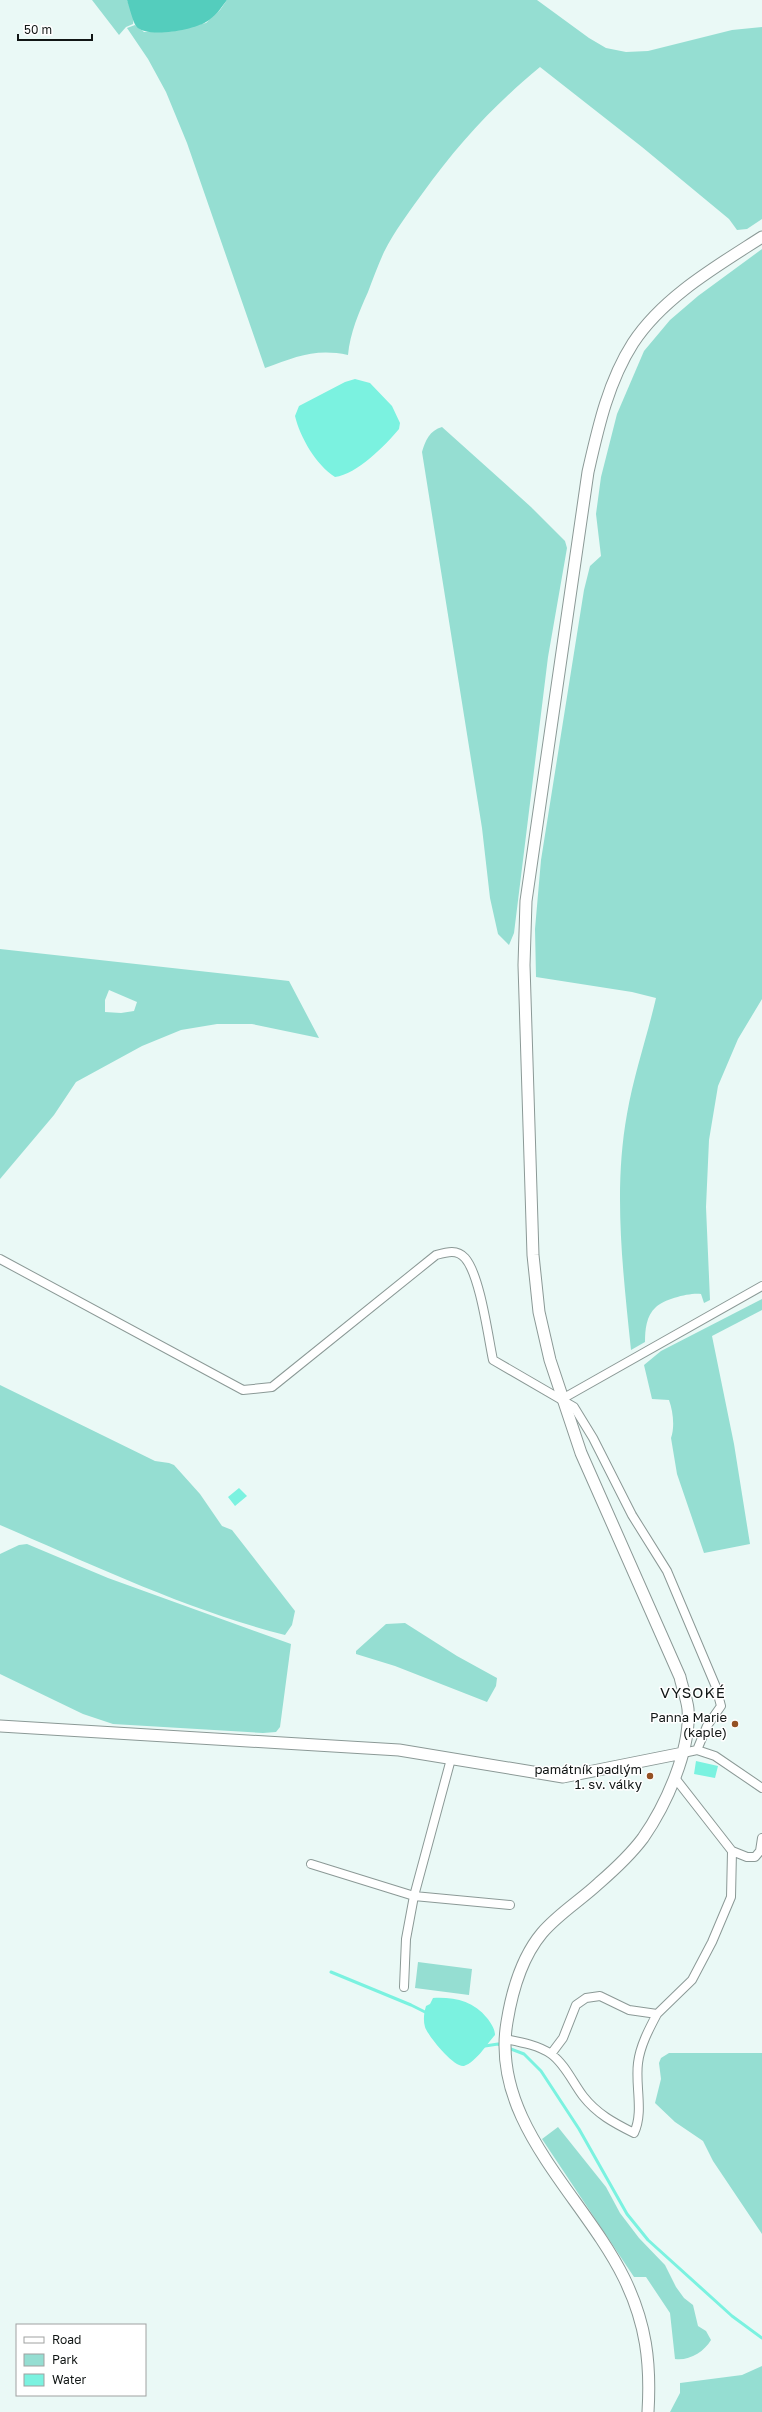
<svg xmlns="http://www.w3.org/2000/svg" width="762" height="2412" font-family="'Golos Text',sans-serif">
<style>
.green{fill:#95ded2;fill-rule:evenodd}
.forest{fill:#54cdbd}
.water{fill:#7bf2e0}
.lines{fill:none;stroke-linecap:round;stroke-linejoin:round}
.stream{stroke:#7bf2e0;stroke-width:3}
.street-casing{stroke:#8b9996;stroke-width:10}
.secondary-casing{stroke:#8b9996;stroke-width:13}
.street{stroke:#fff;stroke-width:8}
.secondary{stroke:#fff;stroke-width:11}
.poi-dot{fill:#955124;stroke:#fff;stroke-width:1.5}
.labels{text-anchor:middle;stroke-width:3;stroke-linejoin:round;paint-order:stroke}
.poi-label{font-size:13px;fill:#111615;stroke:#fff;text-anchor:end}
.quarter-label{font-size:15px;letter-spacing:1px;fill:#111615;stroke:#fff}
</style>
<rect width="100%" height="100%" fill="#eaf9f6"/>
<!-- green -->
<path class="green" d="M 92,0 L 127,0 L 134,17 L 133,24 L 126,27 L 119,35 Z
M 227,0 L 537,0 L 589,38 L 606,48 L 626,52 L 648,51 L 732,30 L 762,27 L 762,219 L 747,229 L 737,230 L 729,219 L 642,147 L 540,67 C 493,106 458,144 422,194 C 409,212 394,232 384,252 C 378,265 373,279 368,292 C 359,312 350,333 348,355 C 315,348 296,357 265,368 L 187,143 L 166,92 L 148,59 L 127,28 L 135,25 L 144,32 L 163,32 L 206,23 L 220,10 Z
M 762,249 L 762,999 L 738,1039 L 718,1086 L 709,1140 L 706,1207 L 710,1300 L 704,1303 L 701,1294 C 691,1292 664,1299 656,1307 C 646,1316 645,1330 645,1342 L 631,1350 C 623,1272 613,1191 627,1114 C 634,1074 647,1037 656,998 L 632,992 L 536,977 L 535,929 L 541,860 L 584,590 L 590,566 L 601,556 L 596,514 L 601,477 L 617,414 L 644,351 L 670,320 L 698,296 Z
M 442,427 L 531,507 L 565,541 L 567,548 L 548,657 L 514,933 L 509,945 L 498,934 L 490,898 L 482,828 L 422,452 C 425,441 430,430 442,427 Z
M 0,949 L 289,981 L 319,1038 L 252,1024 L 217,1024 L 181,1030 L 142,1046 L 76,1082 L 54,1115 L 0,1179 ZM 109,990 L 137,1002 L 134,1011 L 121,1013 L 105,1012 L 105,1000 Z
M 762,1299 L 762,1310 L 712,1336 L 734,1444 L 750,1544 L 704,1553 L 677,1474 L 671,1438 C 675,1427 673,1411 669,1400 L 652,1399 L 644,1365 L 661,1351 Z
M 0,1385 L 155,1461 L 169,1463 L 174,1465 L 200,1494 L 222,1526 L 232,1530 L 295,1611 L 292,1625 L 285,1635 C 187,1610 93,1565 0,1525 Z
M 27,1544 L 108,1578 L 291,1644 L 280,1727 L 276,1732 L 263,1733 L 113,1724 L 83,1714 L 0,1674 L 0,1554 L 19,1545 Z
M 405,1623 L 457,1656 L 497,1678 L 496,1686 L 487,1702 L 395,1666 L 356,1654 L 356,1651 L 386,1624 Z
M 418,1962 L 472,1969 L 469,1995 L 415,1988 Z
M 669,2053 L 762,2053 L 762,2234 L 713,2161 L 703,2141 L 675,2122 L 655,2103 L 661,2079 L 659,2063 L 661,2058 Z
M 558,2127 L 606,2187 L 620,2213 L 639,2238 L 665,2265 L 676,2287 L 684,2298 L 693,2305 L 698,2326 L 706,2331 L 711,2340 C 704,2352 689,2361 675,2359 L 670,2313 L 646,2277 L 634,2277 L 542,2139 Z
M 762,2366 L 762,2412 L 670,2412 L 680,2393 L 680,2383 L 742,2375 Z"/>
<!-- forest -->
<path class="forest" d="M 127,0 L 227,0 C 221,8 215,17 206,22 C 193,30 146,39 136,26 C 133,22 129,6 127,0 Z"/>
<!-- water -->
<path class="water" d="M 355,379 L 370,383 L 392,406 L 400,423 L 399,429 C 385,446 357,474 335,477 C 316,465 300,437 295,416 L 299,406 L 345,382 Z
M 239,1488 L 247,1496 L 235,1506 L 228,1497 Z
M 696,1761 L 718,1766 L 715,1778 L 694,1774 Z
M 433,1998 C 455,1997 473,2001 487,2018 C 491,2023 495,2029 495,2035 C 487,2044 476,2062 464,2066 C 454,2068 428,2036 425,2027 C 423,2020 424,2013 426,2006 L 430,2004 Z"/>
<g class="lines">
<!-- stream -->
<path class="stream" d="M 331,1972 L 411,2005 L 427,2013
M 482,2045 L 485,2046 L 498,2044 L 503,2046
M 508,2048 L 524,2054 L 541,2071 L 579,2129 L 627,2214 L 648,2240 L 732,2316 L 762,2338"/>
<!-- street casing -->
<g class="street-casing">
<path id="street" d="M 0,1259 L 243,1390 L 272,1387 L 436,1255 C 447,1252 457,1249 465,1258 C 480,1275 488,1336 493,1360 L 574,1407 L 593,1438 L 632,1515 L 667,1571 L 716,1687 L 721,1706 L 707,1726 L 697,1750
M 562,1399 L 762,1286
M 683,1753 L 697,1750 L 715,1756 L 762,1788
M 675,1778 L 732,1851 L 747,1857 L 755,1857 L 760,1851 L 762,1838
M 311,1864 L 414,1896 L 510,1905
M 404,1987 L 406,1939 L 414,1896 L 451,1759
M 505,2039 C 520,2042 538,2045 551,2054 C 565,2064 573,2083 583,2096 C 597,2114 614,2123 634,2133 C 644,2112 635,2086 638,2063 C 640,2046 649,2029 657,2014
M 551,2054 L 563,2038 L 576,2005 L 586,1998 L 600,1996 L 629,2010 L 657,2014 L 692,1980 L 712,1942 L 731,1897 L 732,1851"/>
</g>
<!-- secondary casing -->
<g class="secondary-casing">
<path id="secondary" d="M 0,1726 L 399,1750 L 563,1777 L 683,1753
M 648,2412 C 651,2362 646,2323 624,2278 C 583,2195 490,2122 507,2022 C 512,1991 522,1957 542,1933 C 558,1914 581,1900 599,1883 C 614,1870 631,1854 643,1838 C 666,1805 691,1750 688,1709 C 687,1699 682,1687 680,1677 L 581,1453 L 550,1360 L 539,1312 L 533,1255 L 524,965 L 526,901 L 588,472 C 598,428 608,382 633,343 C 663,297 717,266 762,237"/>
</g>
<!-- street -->
<use href="#street" class="street"/>
<!-- secondary -->
<use href="#secondary" class="secondary"/>
</g>
<!-- markers -->
<g class="poi-dot">
<circle cx="735" cy="1724" r="4"/>
<circle cx="650" cy="1776" r="4"/>
</g>
<g class="labels">
<!-- poi labels -->
<g class="poi-label">
<text x="727" y="1722">Panna Marie<tspan x="727" dy="15">(kaple)</tspan></text>
<text x="642" y="1774">památník padlým<tspan x="642" dy="15">1. sv. války</tspan></text>
</g>
<!-- quarter labels -->
<g class="quarter-label">
<text x="693" y="1698">VYSOKÉ</text>
</g>
</g>
<!-- legend -->
<rect x="16" y="2324" width="130" height="72" fill="#ffffff" stroke="#a0a2a1"/>
<rect x="24" y="2337" width="20" height="6" fill="#ffffff" stroke="#a0a2a1"/>
<text x="52" y="2344" font-size="12" fill="#111615">Road</text>
<rect x="24" y="2354" width="20" height="12" fill="#95ded2" stroke="#a0a2a1"/>
<text x="52" y="2364" font-size="12" fill="#111615">Park</text>
<rect x="24" y="2374" width="20" height="12" fill="#7bf2e0" stroke="#a0a2a1"/>
<text x="52" y="2384" font-size="12" fill="#111615">Water</text>
<!-- scale -->
<path d="M18 34v6h74v-6" fill="none" stroke="#111615" stroke-width="2"/>
<text x="24" y="34" font-size="12" fill="#111615" stroke="#ffffff" stroke-width="3" paint-order="stroke">50 m</text>
</svg>
